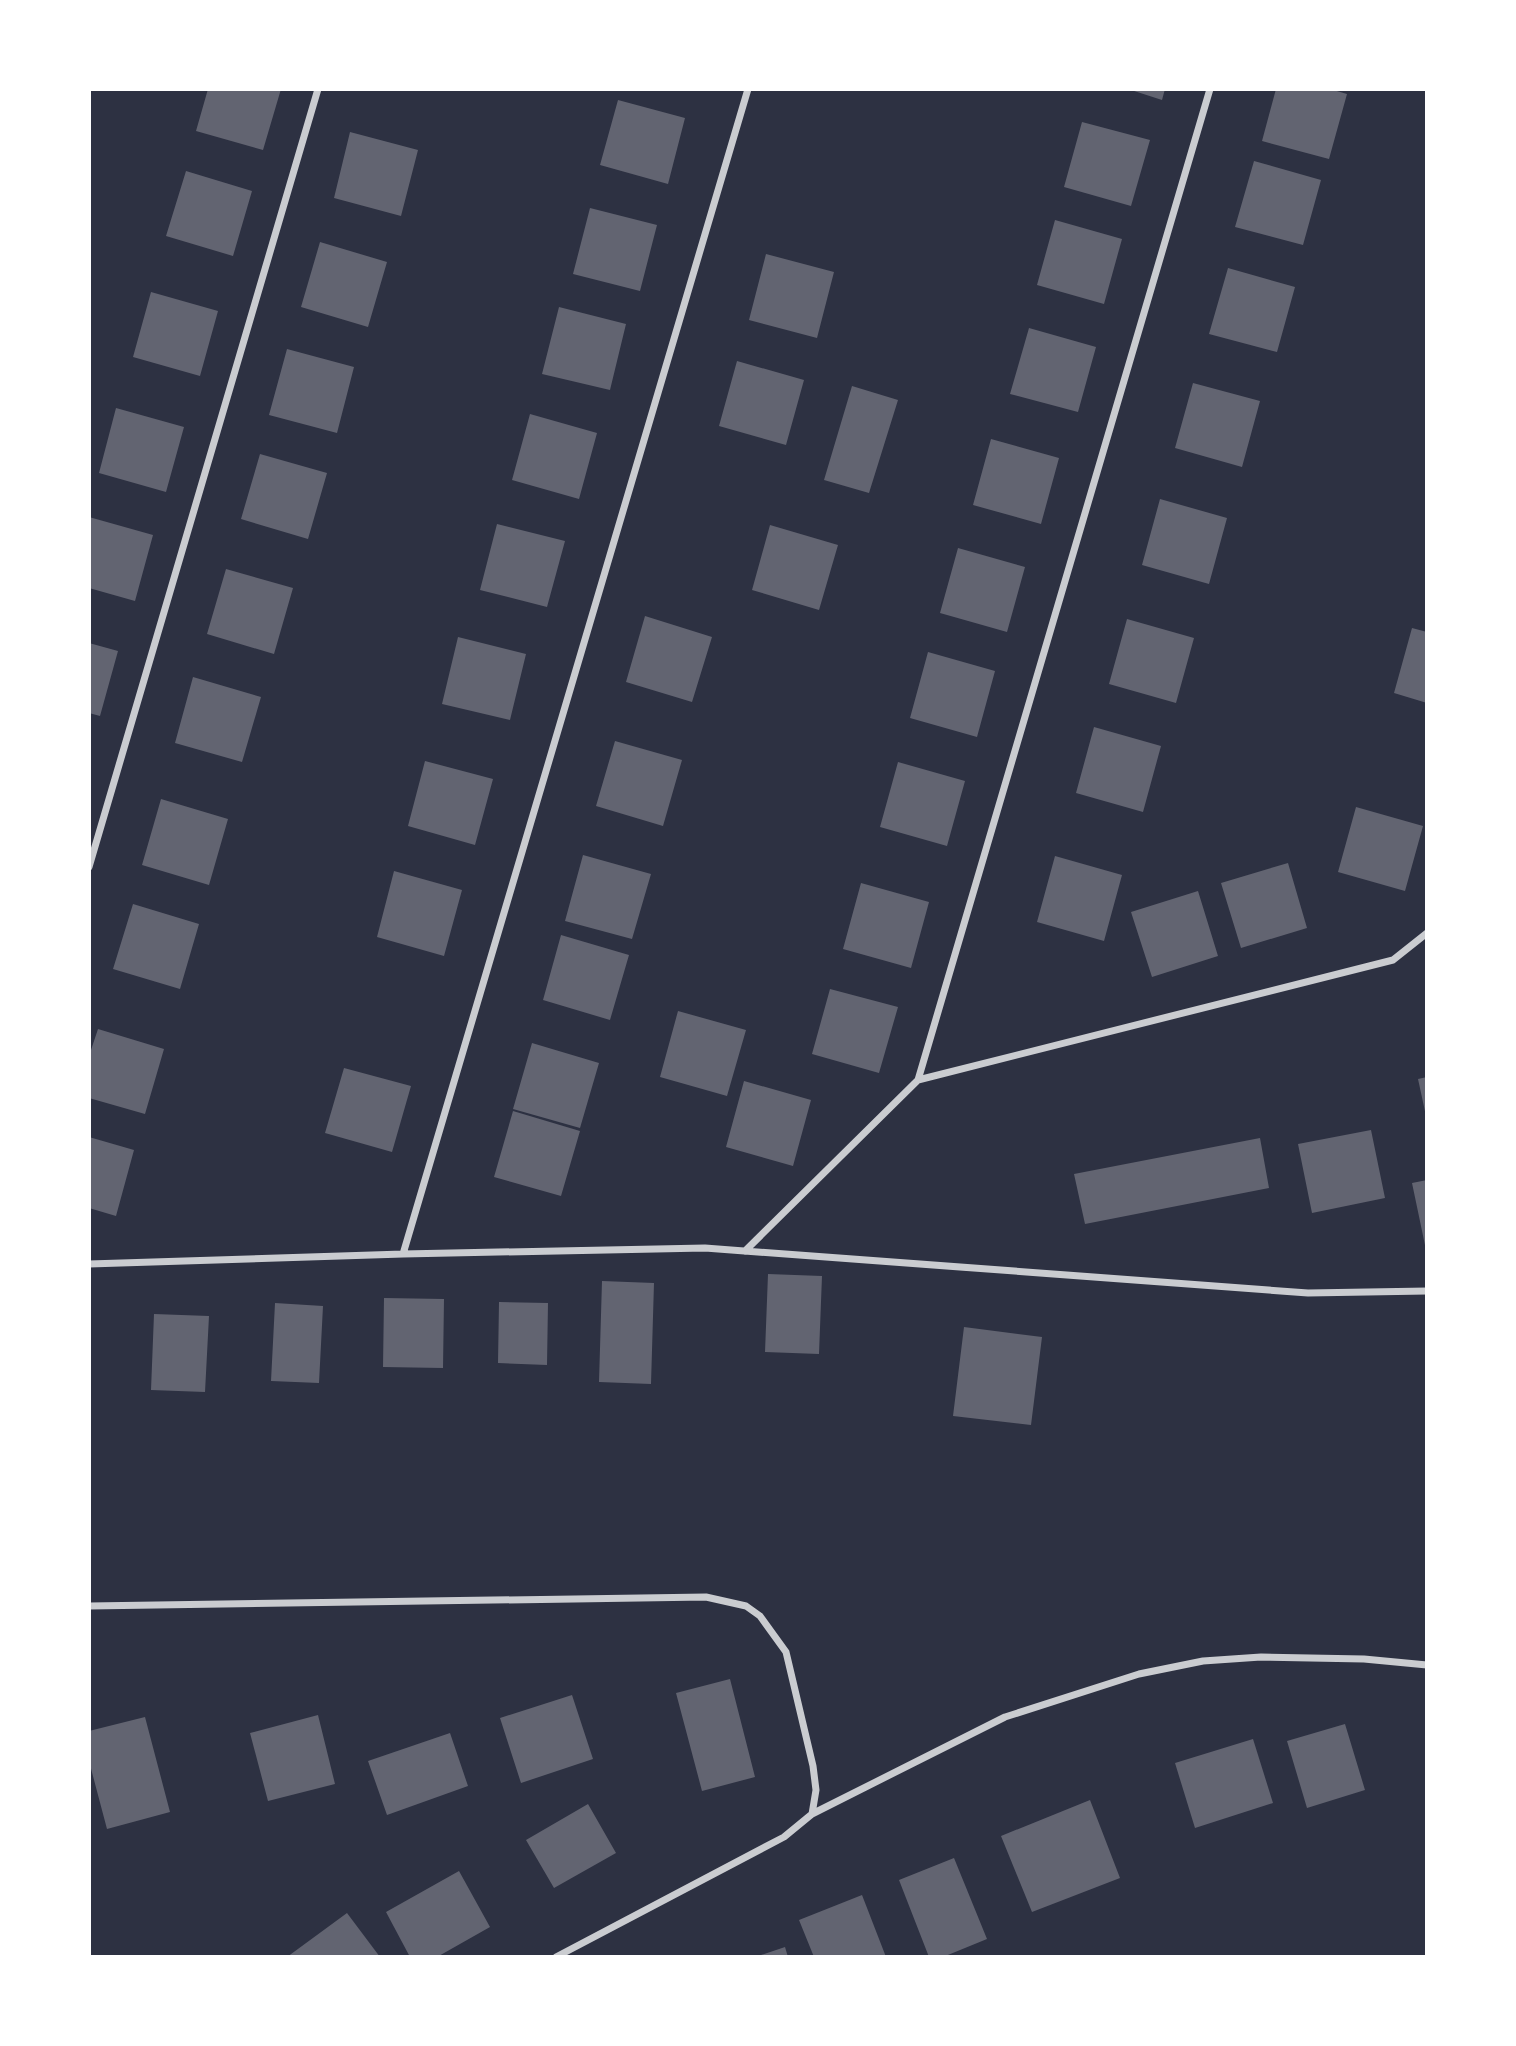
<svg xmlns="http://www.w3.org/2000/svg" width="1516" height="2046" font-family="'Noto Sans',sans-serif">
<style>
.building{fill:#626471}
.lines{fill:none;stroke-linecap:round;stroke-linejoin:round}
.minor{stroke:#caccd0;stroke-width:7}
</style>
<rect width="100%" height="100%" fill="#2d3142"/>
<!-- building -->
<path class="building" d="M 208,89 L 281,89 L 263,150 L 196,131 Z
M 1128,89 L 1165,89 L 1162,100 Z
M 1276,89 L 1330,89 L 1347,94 L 1329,159 L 1262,141 Z
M 618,100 L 685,118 L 668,184 L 600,165 Z
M 1082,122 L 1150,140 L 1131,206 L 1064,187 Z
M 350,132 L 418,150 L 401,216 L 334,198 Z
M 1254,161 L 1321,180 L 1303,245 L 1235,227 Z
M 186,171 L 252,191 L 233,256 L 166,236 Z
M 590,208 L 657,225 L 640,291 L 573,274 Z
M 1055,220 L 1122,239 L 1104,304 L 1037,285 Z
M 320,242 L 387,262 L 368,327 L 301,307 Z
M 766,254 L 834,272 L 817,338 L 749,320 Z
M 1228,268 L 1295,287 L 1277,352 L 1209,334 Z
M 151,292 L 218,311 L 200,376 L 133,357 Z
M 559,307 L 626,324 L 610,390 L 542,374 Z
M 1029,328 L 1096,347 L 1078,412 L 1010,394 Z
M 287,349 L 354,367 L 337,433 L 269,415 Z
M 737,361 L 804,380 L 786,445 L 719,426 Z
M 1193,383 L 1260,401 L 1242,467 L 1175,448 Z
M 852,386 L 898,400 L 869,493 L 824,480 Z
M 116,408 L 184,427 L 166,492 L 99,473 Z
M 530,414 L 597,433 L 579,499 L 512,480 Z
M 991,439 L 1059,458 L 1041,524 L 973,505 Z
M 260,454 L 327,473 L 308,539 L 241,519 Z
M 1160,499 L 1227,518 L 1209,584 L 1142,565 Z
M 89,517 L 153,535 L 135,601 L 89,588 Z
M 497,524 L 565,541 L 547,607 L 480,590 Z
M 770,525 L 838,545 L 819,610 L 752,590 Z
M 958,548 L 1025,567 L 1007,632 L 940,613 Z
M 226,569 L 293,588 L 274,654 L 207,634 Z
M 645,616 L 712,637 L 692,702 L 626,682 Z
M 1127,619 L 1194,638 L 1176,703 L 1109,684 Z
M 1412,628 L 1427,632 L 1427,703 L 1394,693 Z
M 458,637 L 526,654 L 510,720 L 442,704 Z
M 89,643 L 118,651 L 100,716 L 89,713 Z
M 928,652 L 995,671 L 977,737 L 910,718 Z
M 193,677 L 261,697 L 242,762 L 175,743 Z
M 1094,727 L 1161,746 L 1143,812 L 1076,793 Z
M 615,741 L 682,760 L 663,826 L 596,806 Z
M 425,761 L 493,779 L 475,845 L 408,826 Z
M 898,762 L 965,781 L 947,846 L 880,827 Z
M 161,799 L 228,819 L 209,885 L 142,865 Z
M 1356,807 L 1423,826 L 1405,891 L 1338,872 Z
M 583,855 L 651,874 L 632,939 L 565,921 Z
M 1055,856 L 1122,875 L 1104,941 L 1037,922 Z
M 1288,863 L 1307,928 L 1241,948 L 1221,883 Z
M 394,871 L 462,890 L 444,956 L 377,937 Z
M 861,883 L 929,902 L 911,968 L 843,949 Z
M 1198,891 L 1218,956 L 1152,977 L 1131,912 Z
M 133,904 L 199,924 L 180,989 L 113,969 Z
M 561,935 L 629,955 L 610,1020 L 543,1000 Z
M 830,989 L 898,1007 L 879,1073 L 812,1054 Z
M 678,1011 L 746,1030 L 727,1096 L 660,1077 Z
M 98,1029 L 164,1049 L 145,1114 L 89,1098 L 89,1056 Z
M 532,1043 L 599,1063 L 580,1128 L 513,1109 Z
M 344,1068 L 411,1086 L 392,1152 L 325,1133 Z
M 1427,1077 L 1427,1116 L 1426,1116 L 1418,1079 Z
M 744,1081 L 811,1100 L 793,1166 L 726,1147 Z
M 513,1111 L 580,1131 L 561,1196 L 494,1177 Z
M 1371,1130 L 1385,1198 L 1312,1213 L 1298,1144 Z
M 89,1137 L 134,1150 L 116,1216 L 89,1208 Z
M 1260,1138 L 1269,1188 L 1085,1224 L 1074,1174 Z
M 1427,1180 L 1427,1250 L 1426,1250 L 1412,1183 Z
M 768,1274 L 822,1276 L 819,1354 L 765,1352 Z
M 602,1281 L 654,1283 L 651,1384 L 599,1382 Z
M 384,1298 L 444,1299 L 443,1368 L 383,1367 Z
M 499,1302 L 548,1303 L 547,1365 L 498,1363 Z
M 275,1303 L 323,1306 L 319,1383 L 271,1381 Z
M 154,1314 L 209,1316 L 205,1392 L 151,1390 Z
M 964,1327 L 1042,1337 L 1031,1425 L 953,1416 Z
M 730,1679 L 755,1777 L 702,1791 L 676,1693 Z
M 572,1695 L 593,1759 L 521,1783 L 500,1718 Z
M 318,1715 L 335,1784 L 268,1801 L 250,1733 Z
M 145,1717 L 170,1812 L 107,1829 L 89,1761 L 89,1731 Z
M 1345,1724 L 1365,1790 L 1307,1808 L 1287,1741 Z
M 450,1733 L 468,1786 L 387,1815 L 368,1761 Z
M 1253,1739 L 1273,1803 L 1195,1828 L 1175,1763 Z
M 1090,1800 L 1120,1878 L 1032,1912 L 1001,1836 Z
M 588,1804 L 616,1853 L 554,1888 L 526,1840 Z
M 954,1858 L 987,1939 L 943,1957 L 929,1957 L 899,1880 Z
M 459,1871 L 490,1927 L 437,1957 L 410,1957 L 386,1912 Z
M 862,1895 L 886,1957 L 814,1957 L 799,1920 Z
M 347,1913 L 380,1957 L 287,1957 Z
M 785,1947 L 788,1957 L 759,1957 L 758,1956 Z"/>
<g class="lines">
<!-- minor -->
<path class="minor" d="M 89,867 L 318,89
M 918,1080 L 1210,89
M 745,1251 L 918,1080 L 1393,960 L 1427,933
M 403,1254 L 748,89
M 89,1264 L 403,1254 L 705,1248 L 1308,1293 L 1427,1291
M 89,1606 L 706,1597 L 746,1606 L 760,1616 L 786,1652 L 813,1766 L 816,1790 L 812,1814
M 556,1957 L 784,1837 L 812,1814 L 1005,1717 L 1139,1674 L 1203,1661 L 1261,1657 L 1364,1659 L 1427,1665"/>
</g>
<!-- border -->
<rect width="1516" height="2046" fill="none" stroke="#ffffff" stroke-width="182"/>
</svg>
